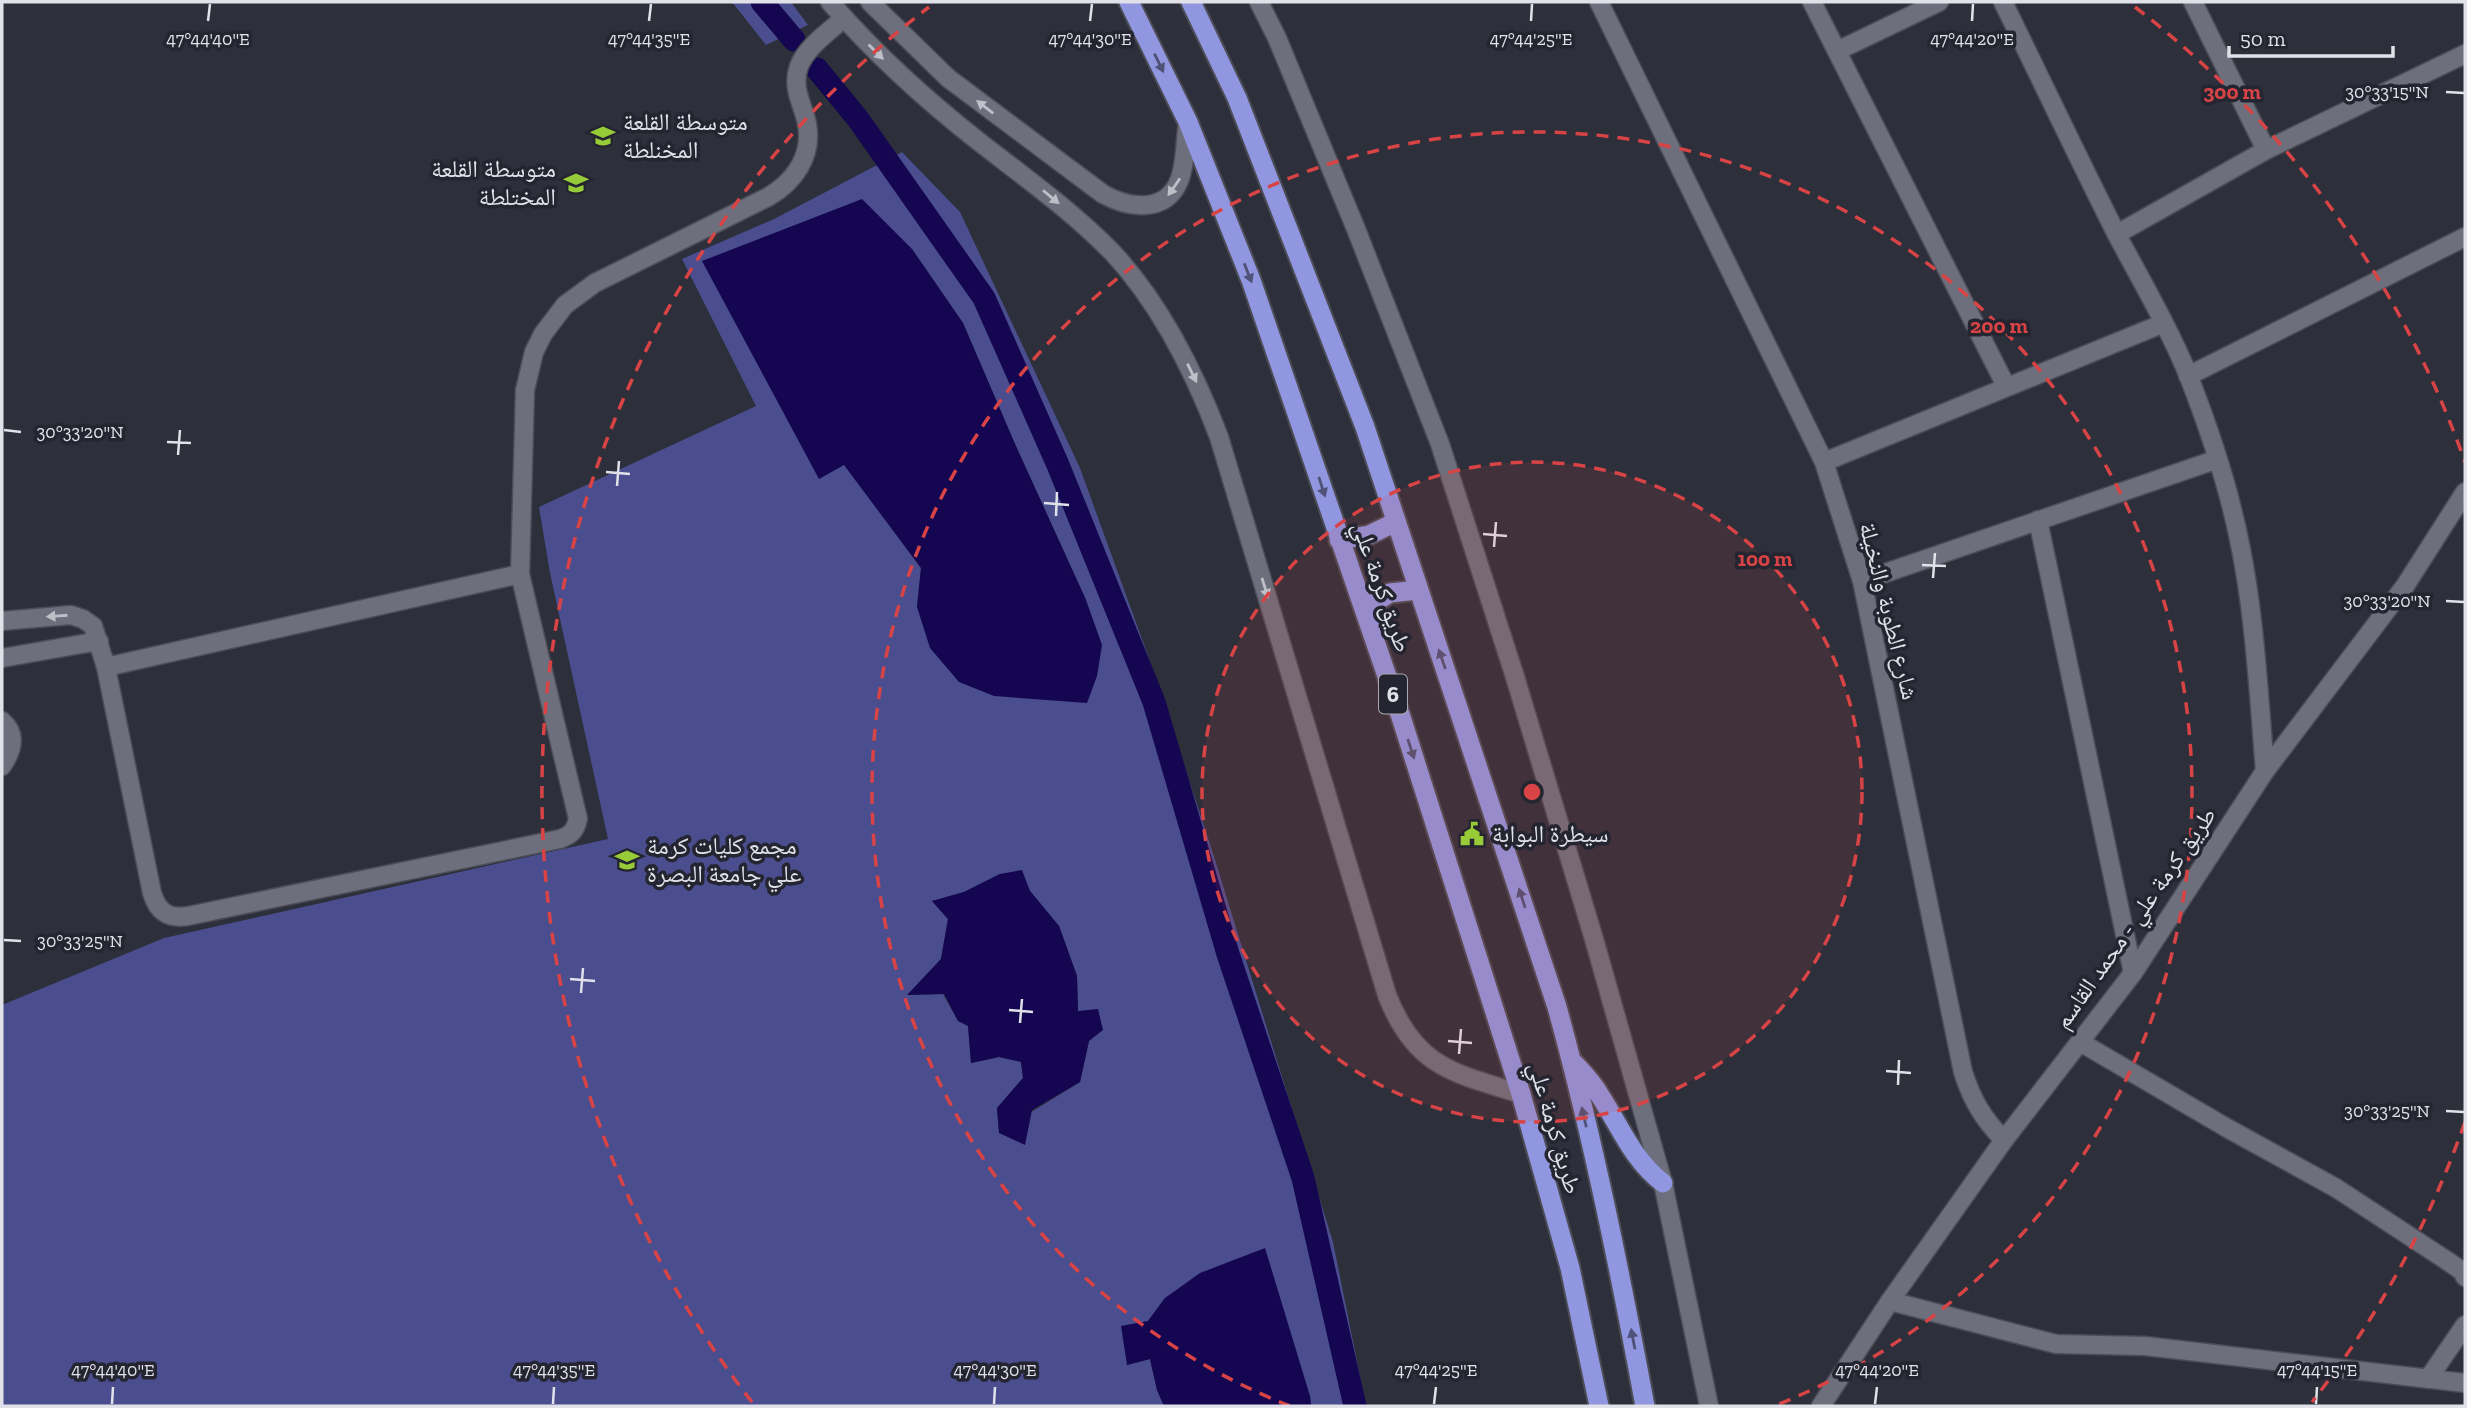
<svg xmlns="http://www.w3.org/2000/svg" width="2467" height="1408" font-family="'Zilla Slab','Noto Naskh Arabic',serif">
<style>
.green{fill:#4a4e8e;fill-rule:evenodd}
.water{fill:#150651}
.lines{fill:none;stroke-linecap:round;stroke-linejoin:round}
.canal{stroke:#150651;stroke-width:23}
.minor-casing{stroke:#4b4c55;stroke-width:21}
.tertiary-casing{stroke:#4b4c55;stroke-width:21}
.secondary-casing{stroke:#4b4c55;stroke-width:21}
.trunk-casing{stroke:#4b4c55;stroke-width:23}
.minor{stroke:#6d6f7c;stroke-width:18}
.tertiary{stroke:#6d6f7c;stroke-width:18}
.secondary{stroke:#6d6f7c;stroke-width:18}
.trunk{stroke:#9096df;stroke-width:19}
.oneway{fill:#bec0c8}
.oneway2{fill:#4f5276}
.ticks{fill:none;stroke:#e1e2e9;stroke-width:2.5}
.ring{fill:none;stroke:#d84445;stroke-width:3.5;stroke-dasharray:12 9}
.labels{text-anchor:middle;stroke-width:7;stroke-linejoin:round;paint-order:stroke}
.shield{fill:#242530;stroke:#a8a9b2;stroke-width:2}
.shield-label{font-size:23px;font-weight:bold;fill:#e1e2e9}
.poi-label{font-size:24px;fill:#e1e2e9;stroke:#242530;text-anchor:start}
.street-label{font-size:24px;fill:#e1e2e9;stroke:#242530}
.ticks-label{font-size:18px;text-anchor:middle;fill:#e1e2e9;stroke:#242530;stroke-width:7;stroke-linejoin:round;paint-order:stroke}
.centre{fill:#d84445;stroke:#242530;stroke-width:3.5}
.ring-label{font-size:21px;text-anchor:middle;font-weight:bold;fill:#d84445;stroke:#242530;stroke-width:7;stroke-linejoin:round;paint-order:stroke}
</style>
<rect width="100%" height="100%" fill="#2d2f3a"/>
<!-- green -->
<path class="green" d="M 732,2 L 791,2 L 808,25 L 766,45 Z
M 902,152 L 960,212 L 1080,468 L 1147,653 L 1212,850 L 1333,1242 L 1366,1406 L 1311,1406 L 1310,1396 L 1165,1298 L 1148,1321 L 1127,1365 L 1150,1359 L 1157,1390 L 1164,1406 L 2,1406 L 2,1005 L 164,938 L 608,839 L 550,573 L 539,507 L 756,406 L 682,259 L 774,219 ZM 912,249 L 963,323 L 1015,444 L 1086,600 L 917,607 L 921,568 L 844,464 ZM 1000,874 L 1030,891 L 1059,926 L 1077,976 L 1078,1011 L 1089,1041 L 1080,1082 L 999,1132 L 997,1108 L 1023,1078 L 1021,1062 L 999,1057 L 971,1063 L 968,1025 L 958,1021 L 943,994 L 908,995 L 941,959 L 948,919 L 932,901 L 964,892 Z"/>
<!-- water -->
<path class="water" d="M 862,199 L 912,249 L 963,323 L 1015,444 L 1086,600 L 1102,645 L 1097,676 L 1087,703 L 994,696 L 959,682 L 930,648 L 917,607 L 921,568 L 844,465 L 819,479 L 702,261 Z
M 1022,870 L 1030,891 L 1059,926 L 1077,976 L 1078,1011 L 1098,1009 L 1103,1030 L 1089,1041 L 1080,1082 L 1032,1110 L 1025,1145 L 999,1133 L 997,1108 L 1023,1078 L 1021,1062 L 999,1057 L 971,1063 L 968,1026 L 958,1021 L 944,994 L 907,995 L 941,959 L 948,919 L 932,901 L 964,892 L 1000,874 Z
M 1265,1248 L 1310,1396 L 1311,1406 L 1164,1406 L 1157,1390 L 1150,1359 L 1127,1365 L 1121,1326 L 1148,1321 L 1165,1298 L 1200,1273 Z"/>
<g class="lines">
<!-- canal -->
<path class="canal" d="M 762,2 L 794,40
M 817,69 L 858,119 L 984,298 L 1058,465 L 1154,702 L 1228,954 L 1303,1178 L 1355,1406"/>
<!-- minor casing -->
<g class="minor-casing">
<path id="minor" d="M 1599,2 L 1824,462 L 1862,581 L 1963,1072 C 1972,1100 1983,1119 2004,1140
M 1812,2 L 2006,386
M 2003,2 C 2041,79 2078,158 2117,235 C 2142,282 2169,328 2189,377 C 2206,421 2222,467 2233,513 C 2254,597 2258,685 2265,771
M 2193,2 L 2266,150
M 1837,51 L 1939,2
M 2117,234 L 2266,150 L 2465,54
M 2188,376 L 2465,237
M 1824,462 L 2164,323
M 2038,520 L 2133,973
M 520,574 L 525,390 L 534,352 L 543,334 L 565,305 L 595,283 L 768,197 C 794,182 813,156 807,124 C 803,104 791,88 799,66 C 807,46 829,32 844,18
M 1862,581 L 2218,459
M 2,621 L 71,615 L 83,619 L 93,626 L 106,667 L 152,893 C 158,912 168,919 188,916 L 560,839 C 571,835 575,831 578,819 L 520,574 L 106,667
M 2,658 L 99,641
M 2,721 C 18,735 12,751 2,766
M 2080,1042 L 2227,1128 L 2336,1188 L 2446,1260 L 2462,1271 L 2465,1277
M 1890,1301 L 2056,1344 L 2145,1346 L 2465,1383
M 2428,1379 L 2465,1325"/>
</g>
<!-- tertiary casing -->
<g class="tertiary-casing">
<path id="tertiary" d="M 1259,2 L 1277,38 L 1356,229 L 1440,444 L 1515,677 L 1594,939 L 1663,1183 L 1709,1406"/>
</g>
<!-- secondary casing -->
<g class="secondary-casing">
<path id="secondary" d="M 830,2 C 876,55 927,101 982,144 C 1027,179 1073,212 1113,253 C 1161,305 1194,371 1219,437 L 1387,995 C 1415,1067 1453,1073 1521,1094
M 870,2 L 948,78 L 1103,194 C 1128,208 1165,214 1179,181 C 1186,164 1185,140 1188,122
M 1821,1406 L 1890,1301 L 2004,1140 L 2133,973 L 2265,771 L 2405,586 L 2465,492"/>
</g>
<!-- trunk casing -->
<g class="trunk-casing">
<path id="trunk" d="M 1129,2 L 1188,122 L 1251,280 L 1401,717 L 1521,1094 L 1570,1268 L 1599,1406
M 1191,2 L 1237,98 L 1365,427 L 1557,1007 C 1593,1138 1620,1272 1645,1406
M 1339,540 L 1369,535 L 1396,522
M 1364,609 L 1390,593 L 1418,590
M 1575,1064 C 1584,1074 1593,1083 1599,1094 C 1620,1126 1632,1159 1663,1183"/>
</g>
<!-- minor -->
<use href="#minor" class="minor"/>
<!-- tertiary -->
<use href="#tertiary" class="tertiary"/>
<!-- secondary -->
<use href="#secondary" class="secondary"/>
<!-- trunk -->
<use href="#trunk" class="trunk"/>
</g>
<!-- one-way arrows -->
<defs><path id="oneway-solid" d="M-6-.8H1V-3.2L6.5 0L1 3.2V.8H-6Z" transform="scale(1.75)"/></defs>
<g class="oneway">
<use href="#oneway-solid" transform="translate(876 52) rotate(45)"/>
<use href="#oneway-solid" transform="translate(985 107) rotate(-142)"/>
<use href="#oneway-solid" transform="translate(1174 187) rotate(125)"/>
<use href="#oneway-solid" transform="translate(1051 197) rotate(40)"/>
<use href="#oneway-solid" transform="translate(1192 373) rotate(64)"/>
<use href="#oneway-solid" transform="translate(1265 588) rotate(73)"/>
<use href="#oneway-solid" transform="translate(57 616) rotate(176)"/>
</g>
<g class="oneway2">
<use href="#oneway-solid" transform="translate(1159 63) rotate(64)"/>
<use href="#oneway-solid" transform="translate(1248 273) rotate(69)"/>
<use href="#oneway-solid" transform="translate(1322 487) rotate(72)"/>
<use href="#oneway-solid" transform="translate(1442 659) rotate(-109)"/>
<use href="#oneway-solid" transform="translate(1411 749) rotate(72)"/>
<use href="#oneway-solid" transform="translate(1522 898) rotate(-108)"/>
<use href="#oneway-solid" transform="translate(1584 1117) rotate(-103)"/>
<use href="#oneway-solid" transform="translate(1633 1339) rotate(-101)"/>
</g>
<!-- ticks -->
<path class="ticks" d="M 208,21 L 210,4M 649,21 L 651,4M 1090,21 L 1092,4M 1531,21 L 1532,4M 1972,21 L 1973,4M 2446,92 L 2464,93M 4,430 L 21,432M 167,442 L 191,443M 178,455 L 180,430M 606,472 L 630,474M 617,486 L 619,461M 1044,503 L 1069,505M 1056,516 L 1057,492M 1483,534 L 1507,536M 1494,547 L 1496,522M 1922,565 L 1946,566M 1933,578 L 1935,553M 2446,601 L 2464,602M 4,940 L 21,941M 570,979 L 595,981M 581,993 L 583,968M 1009,1010 L 1033,1012M 1020,1023 L 1022,999M 1448,1041 L 1472,1043M 1459,1054 L 1461,1029M 1886,1071 L 1911,1073M 1898,1085 L 1899,1060M 2446,1111 L 2464,1112M 112,1404 L 113,1387M 553,1404 L 554,1387M 994,1404 L 995,1387M 1434,1404 L 1436,1387M 1875,1404 L 1877,1387M 2316,1404 L 2317,1387"/>
<!-- distance rings -->
<circle cx="1532" cy="792" r="330" fill="#d84445" fill-opacity=".12"/>
<g class="ring">
<circle cx="1532" cy="792" r="330"/>
<path d="M1290 1406A660 660 0 1 1 1774 1406"/>
<path d="M2465 1122A990 990 0 0 1 2312 1402M752 1402A990 990 0 0 1 929 7M2135 7A990 990 0 0 1 2465 462"/>
</g>
<!-- icons -->
<defs>
<g id="school-bare" transform="scale(1.89)"><path d="M0-5L7-2L0 1L-7-2ZM-4 1L0 2.5L4 1V4Q0 6-4 4Z" fill="#98cb38" stroke="#242530" stroke-width="2.5" paint-order="stroke"/></g>
<g id="civic-bare" transform="scale(1.89)"><path d="M-.6-6.5H3V-4.5H.6V-3L4-1V1h2V6H-6V1h2V-1L-.6-3ZM-1.2 2.5V6h2.4V2.5Z" fill="#98cb38" stroke="#242530" stroke-width="2.5" paint-order="stroke"/></g>
<g id="university-bare" transform="scale(1.89)"><path d="M0-5L7-2L0 1L-7-2ZM-4 1L0 2.5L4 1V4Q0 6-4 4Z" fill="#98cb38" stroke="#242530" stroke-width="2.5" paint-order="stroke"/></g>
</defs>
<g fill-rule="evenodd">
<use href="#school-bare" x="603" y="136"/>
<use href="#school-bare" x="576" y="183"/>
<use href="#civic-bare" x="1472" y="834"/>
<use href="#university-bare" x="627" y="860"/>
</g>
<g class="labels">
<!-- shield labels -->
<rect class="shield" x="1379" y="674.5" width="28" height="39" rx="5"/>
<g class="shield-label">
<text x="1393" y="702">6</text>
</g>
<!-- poi labels -->
<g class="poi-label">
<text x="623" y="130">متوسطة القلعة<tspan x="623" dy="28">المخنلطة</tspan></text>
<text x="556" y="177" text-anchor="end">متوسطة القلعة<tspan x="556" dy="28">المختلطة</tspan></text>
<text x="1492" y="842">سيطرة البوابة</text>
<text x="647" y="854">مجمع كليات كرمة<tspan x="647" dy="28">علي جامعة البصرة</tspan></text>
</g>
<!-- street labels -->
<g class="street-label">
<text transform="translate(1382 587) rotate(71)" y="8">طريق كرمة علي</text>
<text transform="translate(1889 611) rotate(76)" y="8">شارع الطوبة والنخيلة</text>
<text transform="translate(2135 918) rotate(-55)" y="8">طريق كرمة علي - محمد القاسم</text>
<text transform="translate(1555 1128) rotate(74)" y="8">طريق كرمة علي</text>
</g>
</g>
<g class="ticks-label">
<text x="208" y="45">47°44'40"E</text>
<text x="649" y="45">47°44'35"E</text>
<text x="1090" y="45">47°44'30"E</text>
<text x="1531" y="45">47°44'25"E</text>
<text x="1972" y="45">47°44'20"E</text>
<text x="2387" y="98">30°33'15"N</text>
<text x="80" y="438">30°33'20"N</text>
<text x="2387" y="607">30°33'20"N</text>
<text x="80" y="947">30°33'25"N</text>
<text x="2387" y="1117">30°33'25"N</text>
<text x="113" y="1376">47°44'40"E</text>
<text x="554" y="1376">47°44'35"E</text>
<text x="995" y="1376">47°44'30"E</text>
<text x="1436" y="1376">47°44'25"E</text>
<text x="1877" y="1376">47°44'20"E</text>
<text x="2317" y="1376">47°44'15"E</text>
</g>
<circle cx="1532" cy="792" r="10" class="centre"/>
<g class="ring-label">
<text x="2232" y="99">300 m</text>
<text x="1999" y="333">200 m</text>
<text x="1765" y="566">100 m</text>
</g>
<!-- border -->
<rect width="2467" height="1408" fill="none" stroke="#e1e2e9" stroke-width="7"/>
<!-- scale -->
<path d="M2229 46v10h164v-10" fill="none" stroke="#e1e2e9" stroke-width="3.5"/>
<text x="2240" y="46" font-size="21" fill="#e1e2e9" stroke="#242530" stroke-width="5" paint-order="stroke">50 m</text>
</svg>
